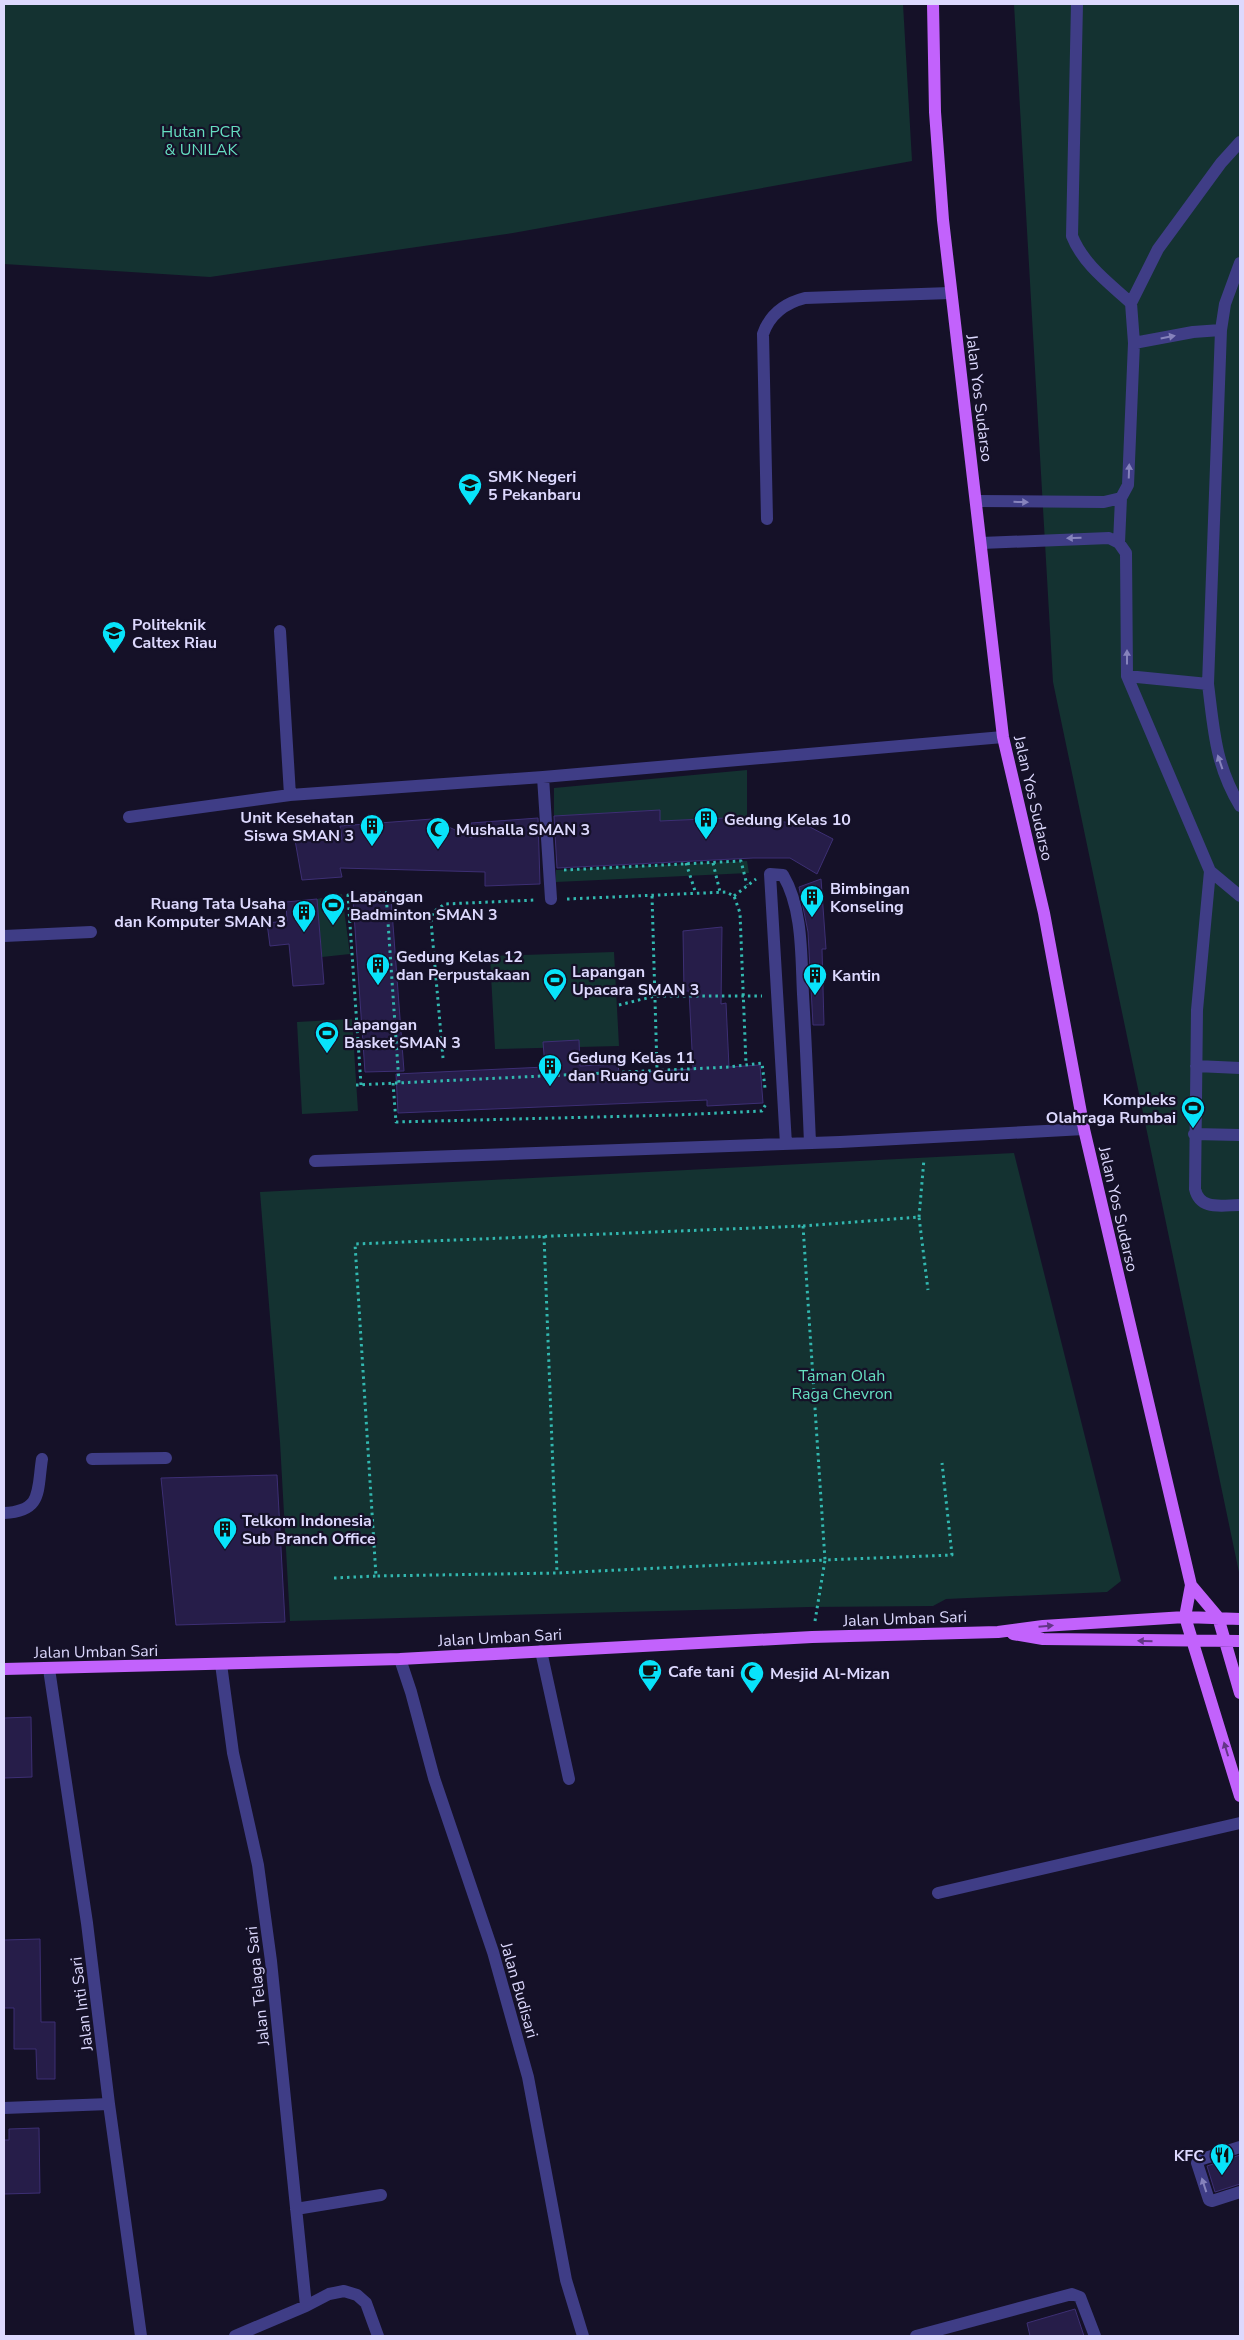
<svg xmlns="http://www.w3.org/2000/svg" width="1244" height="2340" font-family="'Nunito Sans',sans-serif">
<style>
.green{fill:#143231}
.building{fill:#261d49;stroke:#3d2f74}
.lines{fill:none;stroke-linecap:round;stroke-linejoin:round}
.path{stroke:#32b8b0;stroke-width:3;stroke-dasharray:2.5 4;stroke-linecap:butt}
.minor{stroke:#3f3d86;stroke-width:12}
.major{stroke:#c262fc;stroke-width:12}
.oneway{fill:#8683bc}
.oneway2{fill:#633587}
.labels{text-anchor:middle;stroke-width:4.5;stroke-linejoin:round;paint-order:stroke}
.park-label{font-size:16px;fill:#65dec0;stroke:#151128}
.street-label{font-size:16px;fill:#ddd9fe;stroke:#151128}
.poi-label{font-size:16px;font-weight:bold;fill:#ddd9fe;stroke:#151128;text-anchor:start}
</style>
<rect width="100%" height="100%" fill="#151128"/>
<!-- green -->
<path class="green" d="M 4,4 L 903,4 L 912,161 L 513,233 L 210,277 L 4,264 Z
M 1014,4 L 1240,4 L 1240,1577 L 1053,682 Z
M 747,770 L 747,817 L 660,821 L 659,810 L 554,816 L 554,788 Z
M 747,861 L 749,873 L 556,882 L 556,870 Z
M 342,894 L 350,954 L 322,957 L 317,899 Z
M 614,952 L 619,1046 L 495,1049 L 490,956 Z
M 352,1019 L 358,1111 L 302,1114 L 297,1022 Z
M 1014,1153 L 1121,1581 L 1107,1592 L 946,1599 L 933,1606 L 809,1607 L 290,1621 L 280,1442 L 260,1192 Z"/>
<!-- building -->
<path class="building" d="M 660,810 L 660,821 L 748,817 L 806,825 L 833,839 L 817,874 L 790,858 L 753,858 L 557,868 L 554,816 Z
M 538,818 L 540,884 L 485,886 L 485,872 L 340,868 L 342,877 L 302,880 L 295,840 L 342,839 L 340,826 L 432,819 L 472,838 L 471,823 Z
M 821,879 L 826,949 L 822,949 L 824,1025 L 813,1025 L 808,932 L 799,887 Z
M 391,898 L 404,1071 L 365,1072 L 353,900 Z
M 317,899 L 324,984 L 293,986 L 289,944 L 270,946 L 267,923 L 287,921 L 286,902 Z
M 722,927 L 721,1004 L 726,1003 L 729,1067 L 760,1065 L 763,1103 L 707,1106 L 707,1100 L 398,1113 L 396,1074 L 545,1067 L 543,1042 L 579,1040 L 580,1066 L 618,1064 L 619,1073 L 693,1069 L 689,991 L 684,991 L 683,931 Z
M 277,1475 L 285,1622 L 176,1625 L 161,1478 Z
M 31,1717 L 32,1777 L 4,1778 L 4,1718 Z
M 40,1939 L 41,2022 L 55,2022 L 55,2079 L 37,2079 L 36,2049 L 14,2049 L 14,2008 L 4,2008 L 4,1940 Z
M 39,2128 L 40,2193 L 4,2194 L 4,2140 L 9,2140 L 9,2129 Z
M 1240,2155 L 1240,2184 L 1215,2192 L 1207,2166 Z
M 1075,2309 L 1084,2336 L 1030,2336 L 1027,2323 Z"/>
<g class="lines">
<!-- path -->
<path class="path" d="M 686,863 L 696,894
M 713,863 L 720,892
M 564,870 L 741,861 L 747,885
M 652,896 L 657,1069
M 734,896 L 756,879
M 567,899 L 726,892 L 734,896 L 740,913 L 746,1064
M 619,1005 L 655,996 L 762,996
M 443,1058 L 431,921 L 433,912 L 445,904 L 536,900
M 393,1083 L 396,1122 L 676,1115 L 762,1111 L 766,1104
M 356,1085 L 729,1067 L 762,1063 L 765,1088
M 361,1085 L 348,895 L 386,893 L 399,1083
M 919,1217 L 924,1159
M 803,1226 L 825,1560 L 557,1573 L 376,1576 L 355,1244 Z
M 803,1226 L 919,1217 L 928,1290
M 544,1236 L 557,1573
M 334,1578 L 376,1576
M 815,1621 L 825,1560 L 952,1555 L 942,1463"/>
<!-- minor -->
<path class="minor" d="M 1077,4 L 1072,236 C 1083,264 1109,283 1131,303
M 1134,343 L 1131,303 L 1158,249 L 1221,163 L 1240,142
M 976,501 L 1104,502 L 1121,498 L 1128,485 L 1134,343 L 1193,332 L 1221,330 L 1225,304 L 1240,263
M 767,519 L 763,334 C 770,314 785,303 805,298 L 950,293
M 981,543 L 1109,538 L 1119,543 L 1126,553 L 1127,676 L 1208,684 C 1214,731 1215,764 1240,806
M 1119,543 L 1121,498
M 280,631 L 290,795
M 1127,676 L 1210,871 L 1240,896
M 1208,684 L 1221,330
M 543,777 L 551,899
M 129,817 L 290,795 L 543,777 L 1003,737
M 1210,871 L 1197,1010 L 1195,1189 C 1200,1211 1222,1205 1240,1205
M 4,936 L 91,932
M 1196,1066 L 1240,1068
M 1194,1134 L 1240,1135
M 786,1144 L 770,874 L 783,875 C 803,909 801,956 803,994 C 806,1044 808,1094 810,1143
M 315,1161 L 840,1142 L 1084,1129
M 92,1459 L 166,1458
M 4,1513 C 43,1511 37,1491 42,1459
M 541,1651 L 569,1779
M 400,1659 L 411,1692 L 434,1778 L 493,1952 L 528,2077 L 566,2280 L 583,2336
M 221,1664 L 233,1753 L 258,1865 L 271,1961 L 306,2306
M 49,1669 L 87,1923 L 109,2104 L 141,2336
M 938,1893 L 1240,1823
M 4,2108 L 109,2104
M 1240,2147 L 1199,2160 L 1197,2163 L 1209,2200 L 1212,2201 L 1240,2192
M 296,2209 L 381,2195
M 235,2336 L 306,2306 L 329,2294 L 344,2291 L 357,2295 L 366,2303 L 378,2336
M 916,2336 L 1072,2294 L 1080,2297 L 1095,2336"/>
<!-- major -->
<path class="major" d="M 933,4 L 935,112 L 943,220 L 1003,737 L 1044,913 L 1084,1129 L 1191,1585 L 1185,1617 L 1240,1796
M 1191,1585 L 1218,1617 L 1240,1693
M 1013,1634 L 1043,1639 L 1240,1641
M 4,1669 L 400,1659 L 812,1637 L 998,1632 L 1043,1626 L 1185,1617 L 1240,1619"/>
</g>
<!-- one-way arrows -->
<defs><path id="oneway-solid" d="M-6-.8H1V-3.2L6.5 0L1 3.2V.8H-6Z" transform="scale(1.25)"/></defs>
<g class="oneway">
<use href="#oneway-solid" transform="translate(1168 337) rotate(-11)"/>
<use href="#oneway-solid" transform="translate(1129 471) rotate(-88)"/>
<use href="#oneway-solid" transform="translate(1021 502) rotate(1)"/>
<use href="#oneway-solid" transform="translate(1074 538) rotate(179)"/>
<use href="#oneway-solid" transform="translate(1127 657) rotate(-90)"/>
<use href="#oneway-solid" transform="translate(1220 762) rotate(-109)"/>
<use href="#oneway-solid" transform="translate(1204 2185) rotate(-108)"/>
</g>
<g class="oneway2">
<use href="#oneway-solid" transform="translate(1046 1626) rotate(-5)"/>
<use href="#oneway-solid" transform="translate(1145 1641) rotate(-179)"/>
<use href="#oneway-solid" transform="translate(1226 1749) rotate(-107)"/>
</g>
<!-- icons -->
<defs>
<g id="school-pin" transform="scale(1.25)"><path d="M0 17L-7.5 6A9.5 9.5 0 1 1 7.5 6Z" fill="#08e3fa" stroke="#151128"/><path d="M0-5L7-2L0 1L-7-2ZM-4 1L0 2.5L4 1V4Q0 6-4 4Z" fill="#111"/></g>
<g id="university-pin" transform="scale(1.25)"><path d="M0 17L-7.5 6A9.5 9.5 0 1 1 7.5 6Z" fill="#08e3fa" stroke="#151128"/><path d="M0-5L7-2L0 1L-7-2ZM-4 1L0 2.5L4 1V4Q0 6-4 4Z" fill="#111"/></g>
<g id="building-pin" transform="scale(1.25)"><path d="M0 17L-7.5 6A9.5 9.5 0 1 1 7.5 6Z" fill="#08e3fa" stroke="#151128"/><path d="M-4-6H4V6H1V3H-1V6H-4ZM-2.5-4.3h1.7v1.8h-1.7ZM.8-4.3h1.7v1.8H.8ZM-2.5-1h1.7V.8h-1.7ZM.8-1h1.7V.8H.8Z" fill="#111"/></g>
<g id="mosque-pin" transform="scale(1.25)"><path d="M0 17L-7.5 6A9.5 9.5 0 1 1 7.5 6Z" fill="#08e3fa" stroke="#151128"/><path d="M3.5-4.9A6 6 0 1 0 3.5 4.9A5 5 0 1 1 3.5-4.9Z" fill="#111"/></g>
<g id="stadium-pin" transform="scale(1.25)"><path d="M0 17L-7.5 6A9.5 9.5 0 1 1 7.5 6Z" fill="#08e3fa" stroke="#151128"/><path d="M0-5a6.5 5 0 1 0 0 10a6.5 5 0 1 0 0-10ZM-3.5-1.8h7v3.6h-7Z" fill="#111"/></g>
<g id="cafe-pin" transform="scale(1.25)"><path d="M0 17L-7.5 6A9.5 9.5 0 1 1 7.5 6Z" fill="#08e3fa" stroke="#151128"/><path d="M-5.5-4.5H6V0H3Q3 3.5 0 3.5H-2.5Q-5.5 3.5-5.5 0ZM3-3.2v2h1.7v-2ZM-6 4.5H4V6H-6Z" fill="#111"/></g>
<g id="restaurant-pin" transform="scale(1.25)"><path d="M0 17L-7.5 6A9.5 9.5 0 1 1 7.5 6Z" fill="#08e3fa" stroke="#151128"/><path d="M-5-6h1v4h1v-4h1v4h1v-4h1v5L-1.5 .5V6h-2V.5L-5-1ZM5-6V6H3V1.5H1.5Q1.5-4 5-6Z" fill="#111"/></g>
</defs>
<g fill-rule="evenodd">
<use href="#school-pin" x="470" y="485"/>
<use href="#university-pin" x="114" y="633"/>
<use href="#building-pin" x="706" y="819"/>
<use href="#building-pin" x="372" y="826"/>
<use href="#mosque-pin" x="438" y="829"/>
<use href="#building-pin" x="812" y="897"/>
<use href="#stadium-pin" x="333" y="905"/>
<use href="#building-pin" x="304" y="912"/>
<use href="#building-pin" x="378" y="965"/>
<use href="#building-pin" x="815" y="975"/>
<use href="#stadium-pin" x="555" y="980"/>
<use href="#stadium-pin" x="327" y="1033"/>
<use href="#building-pin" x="550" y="1066"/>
<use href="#stadium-pin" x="1193" y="1108"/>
<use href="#building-pin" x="225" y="1529"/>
<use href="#cafe-pin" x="650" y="1671"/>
<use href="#mosque-pin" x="752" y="1673"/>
<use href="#restaurant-pin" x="1222" y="2155"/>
</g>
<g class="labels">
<!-- park labels -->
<g class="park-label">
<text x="201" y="137">Hutan PCR<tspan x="201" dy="18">&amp; UNILAK</tspan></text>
<text x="842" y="1381">Taman Olah<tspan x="842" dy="18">Raga Chevron</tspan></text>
</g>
<!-- street labels -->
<g class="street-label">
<text transform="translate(980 398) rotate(83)" y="6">Jalan Yos Sudarso</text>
<text transform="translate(1034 798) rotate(77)" y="6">Jalan Yos Sudarso</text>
<text transform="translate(1119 1209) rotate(77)" y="6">Jalan Yos Sudarso</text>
<text transform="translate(905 1618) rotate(-2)" y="6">Jalan Umban Sari</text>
<text transform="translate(500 1637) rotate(-3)" y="6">Jalan Umban Sari</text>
<text transform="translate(96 1651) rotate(-1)" y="6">Jalan Umban Sari</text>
<text transform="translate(257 1986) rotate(-96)" y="6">Jalan Telaga Sari</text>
<text transform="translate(520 1990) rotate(74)" y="6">Jalan Budisari</text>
<text transform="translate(81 2004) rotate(-97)" y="6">Jalan Inti Sari</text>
</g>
<!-- poi labels -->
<g class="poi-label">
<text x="488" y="482">SMK Negeri<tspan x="488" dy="18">5 Pekanbaru</tspan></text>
<text x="132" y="630">Politeknik<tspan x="132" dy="18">Caltex Riau</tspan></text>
<text x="354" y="823" text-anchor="end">Unit Kesehatan<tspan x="354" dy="18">Siswa SMAN 3</tspan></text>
<text x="724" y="825">Gedung Kelas 10</text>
<text x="456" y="835">Mushalla SMAN 3</text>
<text x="830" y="894">Bimbingan<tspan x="830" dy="18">Konseling</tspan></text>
<text x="350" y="902">Lapangan<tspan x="350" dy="18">Badminton SMAN 3</tspan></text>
<text x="286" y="909" text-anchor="end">Ruang Tata Usaha<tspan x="286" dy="18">dan Komputer SMAN 3</tspan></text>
<text x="396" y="962">Gedung Kelas 12<tspan x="396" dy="18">dan Perpustakaan</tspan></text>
<text x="572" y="977">Lapangan<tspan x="572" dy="18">Upacara SMAN 3</tspan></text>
<text x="832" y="981">Kantin</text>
<text x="344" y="1030">Lapangan<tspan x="344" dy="18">Basket SMAN 3</tspan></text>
<text x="568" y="1063">Gedung Kelas 11<tspan x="568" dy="18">dan Ruang Guru</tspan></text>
<text x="1176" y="1105" text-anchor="end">Kompleks<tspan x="1176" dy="18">Olahraga Rumbai</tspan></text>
<text x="242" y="1526">Telkom Indonesia<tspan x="242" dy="18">Sub Branch Office</tspan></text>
<text x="668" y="1677">Cafe tani</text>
<text x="770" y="1679">Mesjid Al-Mizan</text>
<text x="1204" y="2161" text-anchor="end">KFC</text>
</g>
</g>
<!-- border -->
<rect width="1244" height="2340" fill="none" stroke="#ddd9fe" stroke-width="10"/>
</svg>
